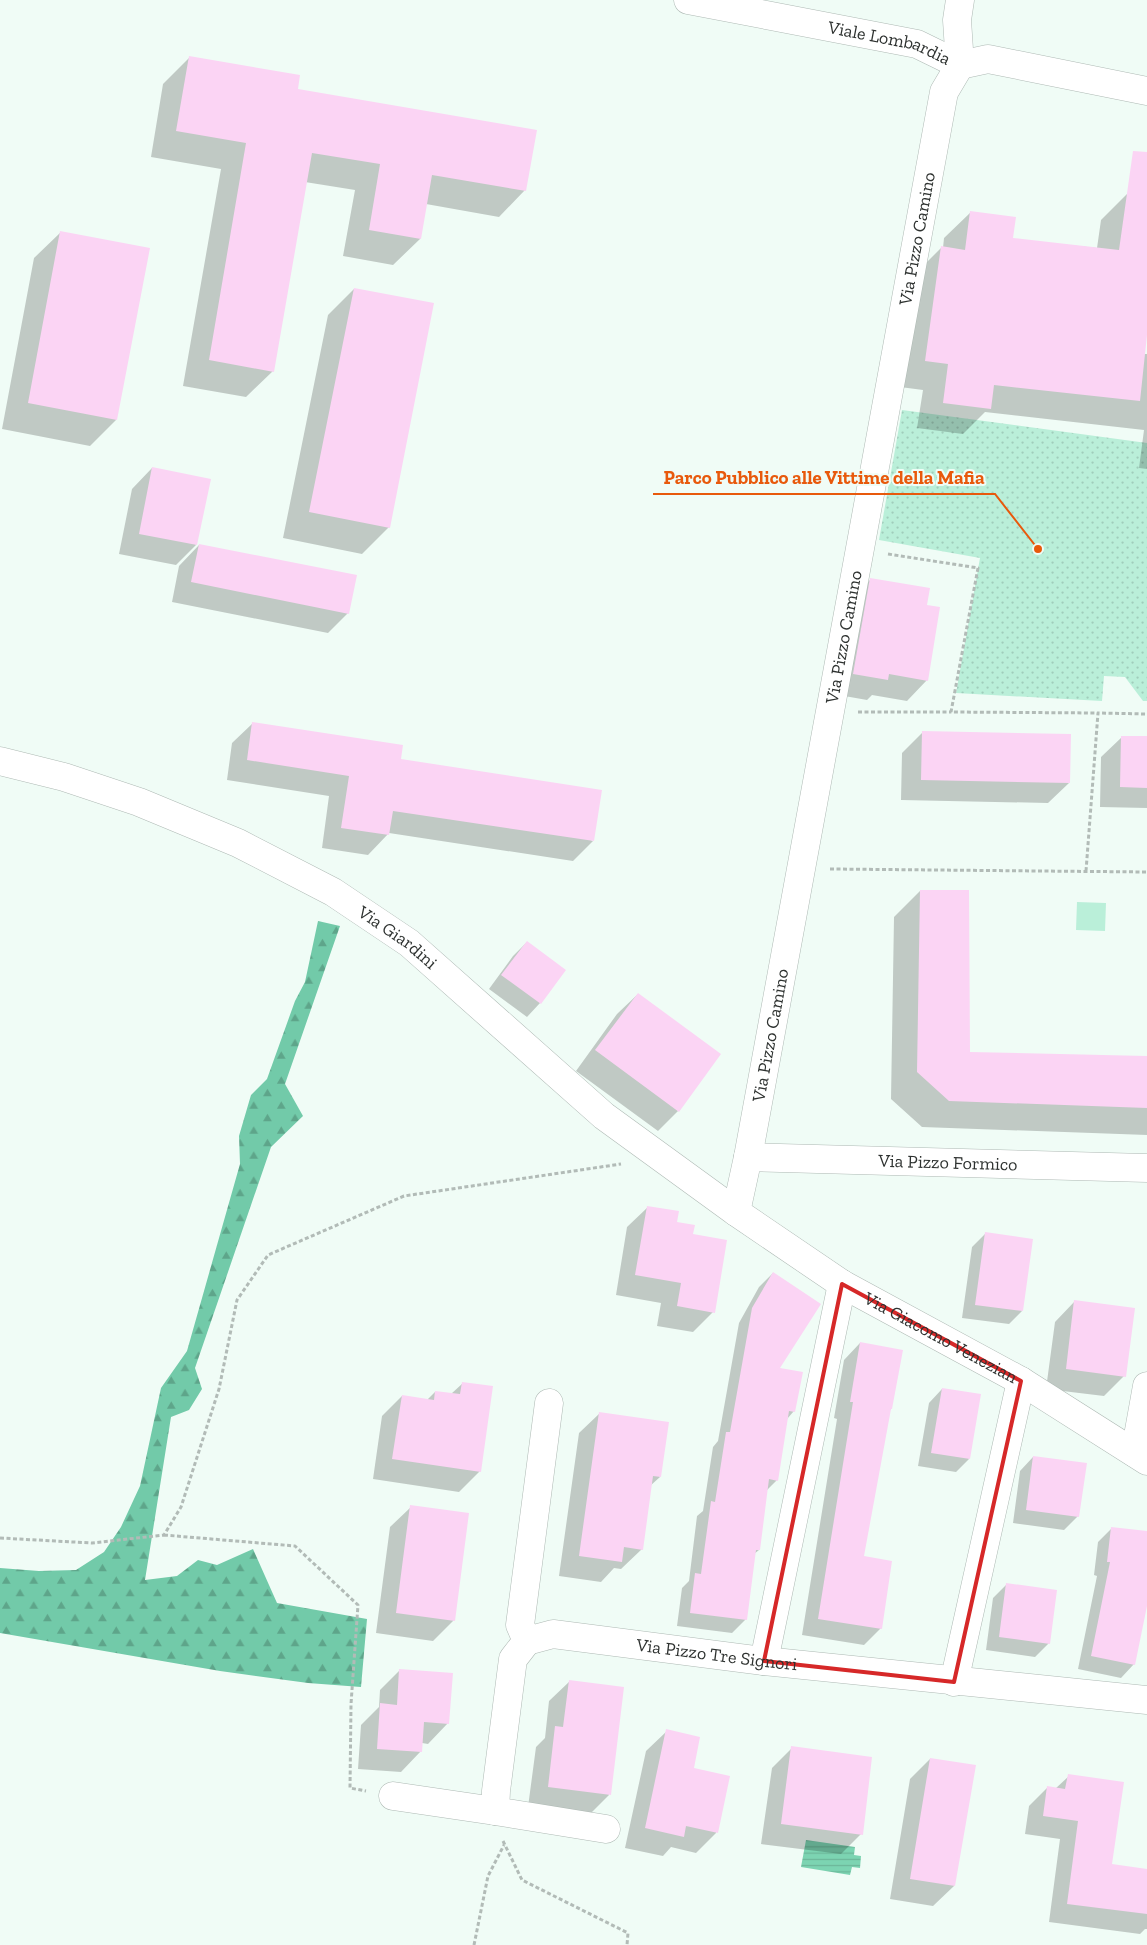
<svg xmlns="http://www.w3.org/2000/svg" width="1147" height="1945" font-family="'Zilla Slab',serif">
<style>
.grass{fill:#baefd9}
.forest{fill:url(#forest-firs)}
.park{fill:url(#park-dots)}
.water{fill:url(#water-rules)}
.shadow{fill:#0003}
.building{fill:#fbd4f4}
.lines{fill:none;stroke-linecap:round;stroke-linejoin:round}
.street-casing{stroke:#aeb9b4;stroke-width:29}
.path{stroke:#b2bbb7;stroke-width:3;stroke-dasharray:4 2.5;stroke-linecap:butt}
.street{stroke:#fff;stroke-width:28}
.marked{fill:none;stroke:#d62828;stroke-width:4;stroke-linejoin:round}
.labels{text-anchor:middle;stroke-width:4;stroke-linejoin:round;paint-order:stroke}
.street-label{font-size:18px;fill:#2e3230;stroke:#f0fcf6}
.leader{fill:none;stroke:#e8590c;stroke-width:2}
.callout-dot{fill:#e8590c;stroke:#f0fcf6;stroke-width:2}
.callout-label{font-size:19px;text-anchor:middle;font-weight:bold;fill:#e8590c;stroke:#f0fcf6;stroke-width:4;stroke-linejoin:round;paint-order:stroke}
</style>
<defs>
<pattern id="forest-firs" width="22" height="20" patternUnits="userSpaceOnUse" patternTransform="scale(1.25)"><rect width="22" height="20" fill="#72caa9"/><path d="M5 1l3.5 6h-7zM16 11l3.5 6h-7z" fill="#5ea58a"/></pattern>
<pattern id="park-dots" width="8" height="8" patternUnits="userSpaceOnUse" patternTransform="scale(1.25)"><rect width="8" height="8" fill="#baefd9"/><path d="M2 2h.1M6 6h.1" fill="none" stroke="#a0cdbb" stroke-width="1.8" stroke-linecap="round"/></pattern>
<pattern id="water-rules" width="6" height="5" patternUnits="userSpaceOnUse" patternTransform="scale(1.25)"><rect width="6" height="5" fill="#7cd4b2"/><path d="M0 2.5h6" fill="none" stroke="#6cb699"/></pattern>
</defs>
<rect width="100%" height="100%" fill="#f0fcf6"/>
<!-- grass -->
<path class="grass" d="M 1077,902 L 1106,903 L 1105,931 L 1076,930 Z"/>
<!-- forest -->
<path class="forest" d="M 318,921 L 340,926 L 285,1084 L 303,1116 L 271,1147 L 195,1368 L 202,1389 L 189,1410 L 171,1417 L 145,1580 L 177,1576 L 198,1560 L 217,1565 L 253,1549 L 277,1603 L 367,1619 L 361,1687 L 308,1683 L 220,1671 L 0,1633 L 0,1568 L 39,1571 L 76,1570 L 104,1552 L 121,1527 L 140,1486 L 161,1388 L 187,1351 L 240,1164 L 239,1136 L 251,1095 L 267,1079 L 295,1001 L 305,982 Z"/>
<!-- park -->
<path class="park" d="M 902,410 L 1147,443 L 1147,701 L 1143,701 L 1125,677 L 1104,676 L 1102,701 L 956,693 L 980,558 L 879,540 Z"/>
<!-- water -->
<path class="water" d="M 806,1840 L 855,1847 L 854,1855 L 861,1856 L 860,1868 L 852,1867 L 850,1875 L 801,1867 Z"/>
<!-- shadow -->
<path class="shadow" d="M 190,57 L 296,90 L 525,190 L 499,217 L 426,204 L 420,239 L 393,265 L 343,256 L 355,190 L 305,182 L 273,371 L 246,397 L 183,386 L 221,169 L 151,157 L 163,84 Z
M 1127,194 L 1147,197 L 1147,324 L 1144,354 L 1147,354 L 1147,469 L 1139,468 L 1144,430 L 985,412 L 963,434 L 917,428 L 923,390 L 900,387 L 915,274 L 941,248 L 943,248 L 944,238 L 971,212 L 1012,239 L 1097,248 L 1101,220 Z
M 61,232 L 116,420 L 90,446 L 2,429 L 34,258 Z
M 354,289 L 389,527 L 362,554 L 283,538 L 328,315 Z
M 152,468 L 196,545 L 176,565 L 119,554 L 132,489 Z
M 199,545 L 348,613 L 328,633 L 172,602 L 179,566 Z
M 871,579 L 925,606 L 927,680 L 907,701 L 872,695 L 867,700 L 833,694 L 851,599 Z
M 253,723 L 400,760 L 593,841 L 573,861 L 389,833 L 368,855 L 322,848 L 329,796 L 227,780 L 232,743 Z
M 922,733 L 1069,783 L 1048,803 L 901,800 L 902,753 Z
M 1122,737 L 1147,737 L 1147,808 L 1100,807 L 1101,757 Z
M 920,891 L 968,1053 L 1147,1057 L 1147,1135 L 922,1127 L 891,1099 L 894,917 Z
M 527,942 L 564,970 L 540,1003 L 527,1017 L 489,989 L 513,956 Z
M 638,994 L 678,1111 L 658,1131 L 576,1071 L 617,1014 Z
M 648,1207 L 675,1223 L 691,1235 L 713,1312 L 693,1332 L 657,1326 L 661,1303 L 616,1295 L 627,1227 Z
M 985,1234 L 1022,1311 L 1009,1324 L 962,1318 L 972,1247 Z
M 773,1273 L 777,1369 L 794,1411 L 787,1419 L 777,1480 L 766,1491 L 759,1550 L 754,1554 L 746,1619 L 732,1633 L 677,1626 L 682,1588 L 689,1581 L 697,1516 L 703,1511 L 713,1447 L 718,1441 L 739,1323 L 759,1287 Z
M 1075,1301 L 1124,1376 L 1104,1396 L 1046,1389 L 1055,1322 Z
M 860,1343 L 891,1409 L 889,1411 L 862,1558 L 881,1628 L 864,1645 L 802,1635 L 837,1419 L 834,1418 L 844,1360 Z
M 463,1383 L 480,1471 L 459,1492 L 373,1479 L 382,1416 L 402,1396 L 427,1400 L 435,1392 L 451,1394 Z
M 942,1389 L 969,1459 L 956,1472 L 918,1466 L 929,1403 Z
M 600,1413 L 660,1477 L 650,1486 L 642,1549 L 621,1569 L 614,1568 L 601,1582 L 559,1576 L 579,1433 Z
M 1033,1457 L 1078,1516 L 1064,1530 L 1013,1523 L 1020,1471 Z
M 411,1507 L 454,1620 L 433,1641 L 376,1633 L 390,1527 Z
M 1112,1528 L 1147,1533 L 1147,1574 L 1134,1664 L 1121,1678 L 1078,1669 L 1097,1576 L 1094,1575 L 1098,1542 Z
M 1007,1584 L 1049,1643 L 1035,1657 L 986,1650 L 993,1598 Z
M 400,1670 L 448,1723 L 428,1744 L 422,1743 L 421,1751 L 401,1772 L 358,1769 L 361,1725 L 379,1707 L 380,1690 Z
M 570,1681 L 609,1795 L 589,1815 L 528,1807 L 536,1747 L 545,1738 L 549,1701 Z
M 667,1731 L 692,1769 L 729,1777 L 716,1833 L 696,1853 L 671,1847 L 663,1856 L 625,1848 L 646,1751 Z
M 792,1748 L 861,1834 L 841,1854 L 761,1844 L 772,1768 Z
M 930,1759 L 954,1886 L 933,1906 L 890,1899 L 910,1779 Z
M 1069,1776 L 1111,1865 L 1147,1870 L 1147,1929 L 1145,1929 L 1140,1934 L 1049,1922 L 1060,1839 L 1025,1834 L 1029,1806 L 1047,1788 L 1055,1789 Z"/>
<!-- building -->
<path class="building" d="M 189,56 L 300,75 L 298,89 L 537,130 L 526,191 L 432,175 L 421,239 L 369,230 L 380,164 L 312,153 L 274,372 L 209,360 L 246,143 L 176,131 Z
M 1133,151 L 1147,152 L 1147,335 L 1140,401 L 994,385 L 991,409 L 943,403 L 948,364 L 925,361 L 941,246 L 965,250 L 970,211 L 1016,217 L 1013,238 L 1119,250 Z
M 60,231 L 150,248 L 117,420 L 28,403 Z
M 354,288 L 434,303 L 390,528 L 309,512 Z
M 152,467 L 211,479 L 197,545 L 139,534 Z
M 199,544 L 357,575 L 349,614 L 191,582 Z
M 870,578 L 930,588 L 927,605 L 940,607 L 928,681 L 889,674 L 888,680 L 853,674 Z
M 252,722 L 403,745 L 401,759 L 602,790 L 594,841 L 393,811 L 389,835 L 341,828 L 349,776 L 247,760 Z
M 922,731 L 1071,734 L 1070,783 L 921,780 Z
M 1121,736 L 1147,736 L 1147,788 L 1120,787 Z
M 920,890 L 969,890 L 970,1052 L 1147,1056 L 1147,1108 L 949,1101 L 917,1072 Z
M 527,941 L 566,970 L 541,1004 L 501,975 Z
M 638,993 L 721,1054 L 679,1112 L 595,1050 Z
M 647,1206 L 679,1211 L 677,1222 L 695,1225 L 693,1234 L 727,1240 L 715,1313 L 677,1306 L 681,1283 L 635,1275 Z
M 985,1232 L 1033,1239 L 1023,1311 L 975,1305 Z
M 773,1272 L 821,1304 L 780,1368 L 803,1372 L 795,1412 L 789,1411 L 778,1481 L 769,1479 L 760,1550 L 756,1550 L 747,1620 L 690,1613 L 695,1573 L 701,1574 L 711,1501 L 715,1502 L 726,1432 L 730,1432 L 752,1308 Z
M 1074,1300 L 1135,1308 L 1126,1377 L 1066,1369 Z
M 860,1342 L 903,1350 L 892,1409 L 891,1409 L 864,1556 L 892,1561 L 882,1629 L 818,1619 L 853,1402 L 850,1402 Z
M 462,1382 L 493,1386 L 481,1472 L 392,1459 L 402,1395 L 434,1400 L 435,1391 L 460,1394 Z
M 942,1388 L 981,1394 L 970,1459 L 931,1453 Z
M 599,1412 L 669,1422 L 661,1477 L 653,1476 L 643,1550 L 624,1547 L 622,1562 L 579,1556 Z
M 1033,1456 L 1087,1463 L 1079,1517 L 1026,1510 Z
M 410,1505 L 469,1513 L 455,1621 L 396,1613 Z
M 1111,1527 L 1147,1531 L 1147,1606 L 1135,1665 L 1091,1656 L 1110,1562 L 1107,1562 Z
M 1006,1583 L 1057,1590 L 1050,1644 L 999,1637 Z
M 399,1669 L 453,1673 L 449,1724 L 424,1722 L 422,1752 L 377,1749 L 380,1703 L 397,1705 Z
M 569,1680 L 624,1687 L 611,1795 L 548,1787 L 555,1726 L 563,1727 Z
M 666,1729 L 700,1737 L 694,1768 L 730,1776 L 718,1833 L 686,1826 L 684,1837 L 645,1828 Z
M 791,1746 L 872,1757 L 863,1835 L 781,1824 Z
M 930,1758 L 976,1765 L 955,1886 L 910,1879 Z
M 1068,1774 L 1124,1782 L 1112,1864 L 1147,1869 L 1147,1914 L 1067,1904 L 1078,1821 L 1043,1816 L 1047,1786 L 1065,1789 Z"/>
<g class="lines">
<!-- street casing -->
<g class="street-casing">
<g id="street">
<path id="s1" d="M 688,0 L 917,44 L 960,65 L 988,59 L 1147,91"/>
<path id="s2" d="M 0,761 L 64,777 L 139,802 L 238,843 L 333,892 L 409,943 L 604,1116 L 736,1212 L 842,1284 L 1021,1381 L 1147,1461"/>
<path id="s3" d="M 748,1157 L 1147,1168"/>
<path id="s4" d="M 736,1212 L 748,1157 L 944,92 L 960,65 L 957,20 L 960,0"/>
<path d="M 1135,1453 L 1147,1386"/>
<path id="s5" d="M 527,1641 L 553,1634 L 764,1661 L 1147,1700"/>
<path d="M 527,1641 L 513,1659 L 496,1791 L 495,1811 L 606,1829"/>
<path d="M 527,1641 L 520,1625 L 549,1403"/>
<path d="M 764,1661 L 842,1284"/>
<path d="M 954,1682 L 1021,1381"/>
<path d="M 393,1796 L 495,1811"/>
</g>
</g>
<!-- path -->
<path class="path" d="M 888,554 L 978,568 L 951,712 L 1098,713
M 858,712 L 951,712
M 830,869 L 1147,872
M 1086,871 L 1098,713 L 1147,714
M 164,1535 L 295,1546 L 358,1605 L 351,1704 L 350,1788 L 366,1791
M 0,1538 L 92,1543 L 164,1535 L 181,1507 L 219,1389 L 237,1300 L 268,1255 L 404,1196 L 621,1164
M 503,1841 L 522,1880 L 628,1933 L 627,1945
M 474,1945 L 488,1876 L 504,1845"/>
<!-- street -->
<use href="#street" class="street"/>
</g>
<!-- marked area -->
<path class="marked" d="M 842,1284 L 1021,1381 L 954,1682 L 764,1661 Z"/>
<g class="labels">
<!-- street labels -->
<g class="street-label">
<text dy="6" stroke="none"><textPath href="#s1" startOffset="206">Viale Lombardia</textPath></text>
<text dy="6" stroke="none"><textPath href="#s4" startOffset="990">Via Pizzo Camino</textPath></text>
<text dy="6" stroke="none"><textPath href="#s4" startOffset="585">Via Pizzo Camino</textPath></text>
<text dy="6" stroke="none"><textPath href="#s2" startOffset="438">Via Giardini</textPath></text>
<text dy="6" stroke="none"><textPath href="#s4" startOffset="180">Via Pizzo Camino</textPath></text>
<text dy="6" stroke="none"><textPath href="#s3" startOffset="200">Via Pizzo Formico</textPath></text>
<text dy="6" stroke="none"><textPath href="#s2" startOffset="1115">Via Giacomo Venezian</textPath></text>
<text dy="6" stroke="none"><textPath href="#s5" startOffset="192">Via Pizzo Tre Signori</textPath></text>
</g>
</g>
<!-- callouts -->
<path class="leader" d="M1038 549L995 494H653"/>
<circle class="callout-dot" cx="1038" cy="549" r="5"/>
<g class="callout-label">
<text x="824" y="484">Parco Pubblico alle Vittime della Mafia</text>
</g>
</svg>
